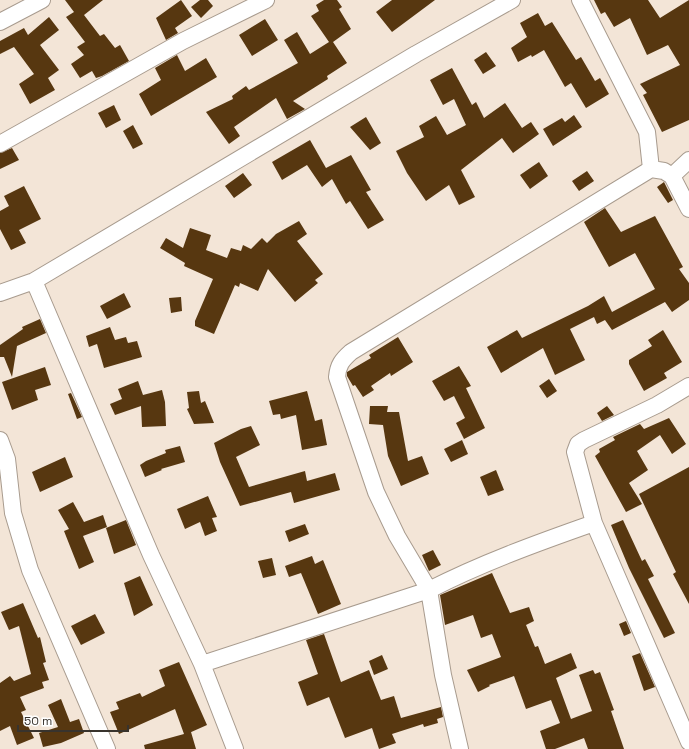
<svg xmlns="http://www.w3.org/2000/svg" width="689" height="749" font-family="'Space Grotesk',sans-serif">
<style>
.building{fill:#573710}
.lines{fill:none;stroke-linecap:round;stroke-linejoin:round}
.minor-casing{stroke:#a89b8e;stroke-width:18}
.minor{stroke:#fff;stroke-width:16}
</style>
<rect width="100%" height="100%" fill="#f3e5d7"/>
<!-- building -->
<path class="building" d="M 65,0 L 103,0 L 84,15 L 100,36 L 104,34 L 115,48 L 120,45 L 129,61 L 102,76 L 96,78 L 92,71 L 80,78 L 71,64 L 84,55 L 77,47 L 85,42 L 66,17 L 74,12 Z
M 181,0 L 192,16 L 175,28 L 178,33 L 166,40 L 156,18 Z
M 200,0 L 208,0 L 213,6 L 201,18 L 191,7 Z
M 324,0 L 337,0 L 342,7 L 339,9 L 351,29 L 333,42 L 347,63 L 327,76 L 328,79 L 293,101 L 305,109 L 287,119 L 276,98 L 234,127 L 240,136 L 229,144 L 206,112 L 233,99 L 232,96 L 246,86 L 249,90 L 298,63 L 284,40 L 297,32 L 310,54 L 329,42 L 311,16 L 319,11 L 316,5 Z
M 392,0 L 435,0 L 392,32 L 376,12 Z
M 594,0 L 648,0 L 660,18 L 689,0 L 689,120 L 662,132 L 643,95 L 647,93 L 640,84 L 680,65 L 668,45 L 647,55 L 630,18 L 614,27 L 605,12 L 601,14 Z
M 538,13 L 545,26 L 552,22 L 576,60 L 581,57 L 595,81 L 600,78 L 609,94 L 586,108 L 571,83 L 565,87 L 544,50 L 532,57 L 531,55 L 518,62 L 511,48 L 527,37 L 520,23 Z
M 49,17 L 59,30 L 40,45 L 59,70 L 48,78 L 55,90 L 30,104 L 19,84 L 34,74 L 14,47 L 0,54 L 0,41 L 24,28 L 28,35 Z
M 265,19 L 278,40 L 252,56 L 239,35 Z
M 486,52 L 496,66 L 483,74 L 474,60 Z
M 177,55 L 185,71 L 206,58 L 217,77 L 151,116 L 139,94 L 161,80 L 155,68 Z
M 452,68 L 472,105 L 476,102 L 484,118 L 505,103 L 522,128 L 531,122 L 539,134 L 513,153 L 502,138 L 461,170 L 475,197 L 459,205 L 449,185 L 426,201 L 407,173 L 396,151 L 424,137 L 419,126 L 436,116 L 447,135 L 466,125 L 454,99 L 443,105 L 430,80 Z
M 114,105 L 121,120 L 106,128 L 98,113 Z
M 574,115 L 582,127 L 553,146 L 543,129 L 562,118 L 565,122 Z
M 366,117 L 381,143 L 370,150 L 350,127 Z
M 133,125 L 143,144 L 133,149 L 123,131 Z
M 310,140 L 326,168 L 351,155 L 371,190 L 366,192 L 384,220 L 368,229 L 350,201 L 346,204 L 332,179 L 322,187 L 307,165 L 282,180 L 272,162 Z
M 12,148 L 19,160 L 0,169 L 0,153 Z
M 539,162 L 548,176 L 530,189 L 520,175 Z
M 587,171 L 594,181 L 579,191 L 572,181 Z
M 243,173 L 252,185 L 234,198 L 225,186 Z
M 664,182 L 673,200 L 668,203 L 657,187 Z
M 24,186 L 41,219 L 19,230 L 26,243 L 11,250 L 0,229 L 0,211 L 9,206 L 4,196 Z
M 605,208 L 621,232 L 655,216 L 683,267 L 679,269 L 689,283 L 689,300 L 672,312 L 665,302 L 612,330 L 605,320 L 597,324 L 594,317 L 570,329 L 585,360 L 555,375 L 543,348 L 501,373 L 487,347 L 517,330 L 522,338 L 588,306 L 604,296 L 612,312 L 655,289 L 635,253 L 609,267 L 584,222 Z
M 299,221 L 307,234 L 297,241 L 323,274 L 315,280 L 318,283 L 295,302 L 268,269 L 258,291 L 240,283 L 239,287 L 235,285 L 214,334 L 195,326 L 195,321 L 213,279 L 184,266 L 185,263 L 160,248 L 166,238 L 183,248 L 190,228 L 211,235 L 206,250 L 227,258 L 231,248 L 241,251 L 243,245 L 251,249 L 262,238 L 267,243 L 276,234 Z
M 124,293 L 131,307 L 107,319 L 100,306 Z
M 181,297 L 182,311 L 171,313 L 169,298 Z
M 40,319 L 46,333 L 17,346 L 12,377 L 4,357 L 0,357 L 0,345 L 23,329 L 22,327 Z
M 110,327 L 115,340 L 126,337 L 128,343 L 137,341 L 142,357 L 104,368 L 97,344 L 89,347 L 86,336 Z
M 663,330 L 682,362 L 664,373 L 667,378 L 644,391 L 629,364 L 629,360 L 652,346 L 648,340 Z
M 398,337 L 413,362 L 391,376 L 390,373 L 371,386 L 374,390 L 363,397 L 355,385 L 353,386 L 347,376 L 347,372 L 371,358 L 369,355 Z
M 459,366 L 471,386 L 466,388 L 485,428 L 464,439 L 456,423 L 465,418 L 454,396 L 444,401 L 432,381 Z
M 45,367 L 51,385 L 35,390 L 38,400 L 12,410 L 2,382 Z
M 549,379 L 557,391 L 547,398 L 539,386 Z
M 138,381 L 143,395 L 162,390 L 165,402 L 166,426 L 142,427 L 141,406 L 115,415 L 110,404 L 122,399 L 118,389 Z
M 199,391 L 201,403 L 205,401 L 214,423 L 194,424 L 187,409 L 189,408 L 187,392 Z
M 307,391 L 315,421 L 322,419 L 327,445 L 302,450 L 296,415 L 281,419 L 280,414 L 273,415 L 269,401 Z
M 71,393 L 82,417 L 77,419 L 68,394 Z
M 370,406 L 388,406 L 387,412 L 399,412 L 408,461 L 422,456 L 429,474 L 401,486 L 388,456 L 383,425 L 369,424 Z
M 607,406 L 614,415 L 602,421 L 597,413 Z
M 669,418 L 686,444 L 672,454 L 660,435 L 637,451 L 648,470 L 629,483 L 642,504 L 626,512 L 595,456 L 600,452 L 599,449 L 615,440 L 613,437 L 640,424 L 644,429 Z
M 251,426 L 260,445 L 236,457 L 249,487 L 305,471 L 307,481 L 335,473 L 340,490 L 294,503 L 291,492 L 240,506 L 220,462 L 214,443 L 241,429 Z
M 462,440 L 468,454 L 451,462 L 444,449 Z
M 180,446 L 185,462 L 161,469 L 162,470 L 145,477 L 140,465 L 146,461 L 166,453 L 165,450 Z
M 65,457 L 73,477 L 40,492 L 32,472 Z
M 689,467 L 689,604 L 673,574 L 676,572 L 639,494 Z
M 496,470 L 504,490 L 488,496 L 480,477 Z
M 208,496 L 217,517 L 212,518 L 217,531 L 205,536 L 200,522 L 185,529 L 177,509 Z
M 73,502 L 84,522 L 103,515 L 107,527 L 83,536 L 94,562 L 79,569 L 64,531 L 69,529 L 58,510 Z
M 126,520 L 136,545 L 114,554 L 106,528 Z
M 623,520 L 642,561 L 645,559 L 654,576 L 648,579 L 675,633 L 664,638 L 629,568 L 611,525 Z
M 305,524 L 309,534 L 289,542 L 285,531 Z
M 433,550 L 441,565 L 429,571 L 422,555 Z
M 312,556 L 315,564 L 323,560 L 341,604 L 318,614 L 301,573 L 289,577 L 285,566 Z
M 272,558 L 276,575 L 263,578 L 258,561 Z
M 492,573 L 510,613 L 529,607 L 534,621 L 526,625 L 535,647 L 538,646 L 545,664 L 571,653 L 577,668 L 556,678 L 571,719 L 592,711 L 579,675 L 593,670 L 595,674 L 600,672 L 614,710 L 611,711 L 624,749 L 588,749 L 584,738 L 555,749 L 546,749 L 540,731 L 560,723 L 551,700 L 526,709 L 514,676 L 489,685 L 490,686 L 478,692 L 467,670 L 501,657 L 492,634 L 481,638 L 473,615 L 445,625 L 440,595 Z
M 140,576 L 153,605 L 134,616 L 124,583 Z
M 23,603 L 38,638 L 40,637 L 46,662 L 43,663 L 49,680 L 42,682 L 44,688 L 20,697 L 26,710 L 21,712 L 34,738 L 17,745 L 10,726 L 0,731 L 0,683 L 10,676 L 14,681 L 31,674 L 19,626 L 9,630 L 1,612 Z
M 95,614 L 105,633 L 81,645 L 71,626 Z
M 626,621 L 631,633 L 624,636 L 619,624 Z
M 324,634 L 341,682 L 369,670 L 381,700 L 394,696 L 401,718 L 441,707 L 443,717 L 437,719 L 438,723 L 424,727 L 423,724 L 392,734 L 396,743 L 379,749 L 372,728 L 345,738 L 329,697 L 307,706 L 298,682 L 318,674 L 306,640 Z
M 640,653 L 655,687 L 644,691 L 632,656 Z
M 382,655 L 388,669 L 374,675 L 369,661 Z
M 179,662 L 207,725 L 189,733 L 191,732 L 196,749 L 145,749 L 144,745 L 184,734 L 175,709 L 119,734 L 110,712 L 119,709 L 116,702 L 140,693 L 142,697 L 165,686 L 159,670 Z
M 61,699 L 70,722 L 79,719 L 84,733 L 61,743 L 43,747 L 39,733 L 58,727 L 48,705 Z"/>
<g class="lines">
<!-- minor casing -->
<g class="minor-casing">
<path id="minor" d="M 580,0 L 647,132 L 651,169 L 664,171 L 672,176
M 0,22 L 42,0
M 0,144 L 183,41 L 266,0
M 689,160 L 672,176 L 689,209
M 34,281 L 151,555 L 202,664 L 235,749
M 0,293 L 34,281 L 416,54 L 512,0
M 689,386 L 657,405 L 584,440 L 578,444 L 575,452 L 594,523 L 689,742
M 0,440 L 7,459 L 13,513 L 30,570 L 107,749
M 202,664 L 429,590 L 397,536 L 376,492 L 337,377 C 338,365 342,360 351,352 L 651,169
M 460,749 L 443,675 L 429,590 C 482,563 537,543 594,523"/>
</g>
<!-- minor -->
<use href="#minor" class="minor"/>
</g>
<!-- scale -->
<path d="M18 725v6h110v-6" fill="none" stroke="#38332d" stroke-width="2"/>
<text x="24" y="725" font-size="12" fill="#38332d" stroke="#ffffff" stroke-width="3" paint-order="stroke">50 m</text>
</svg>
